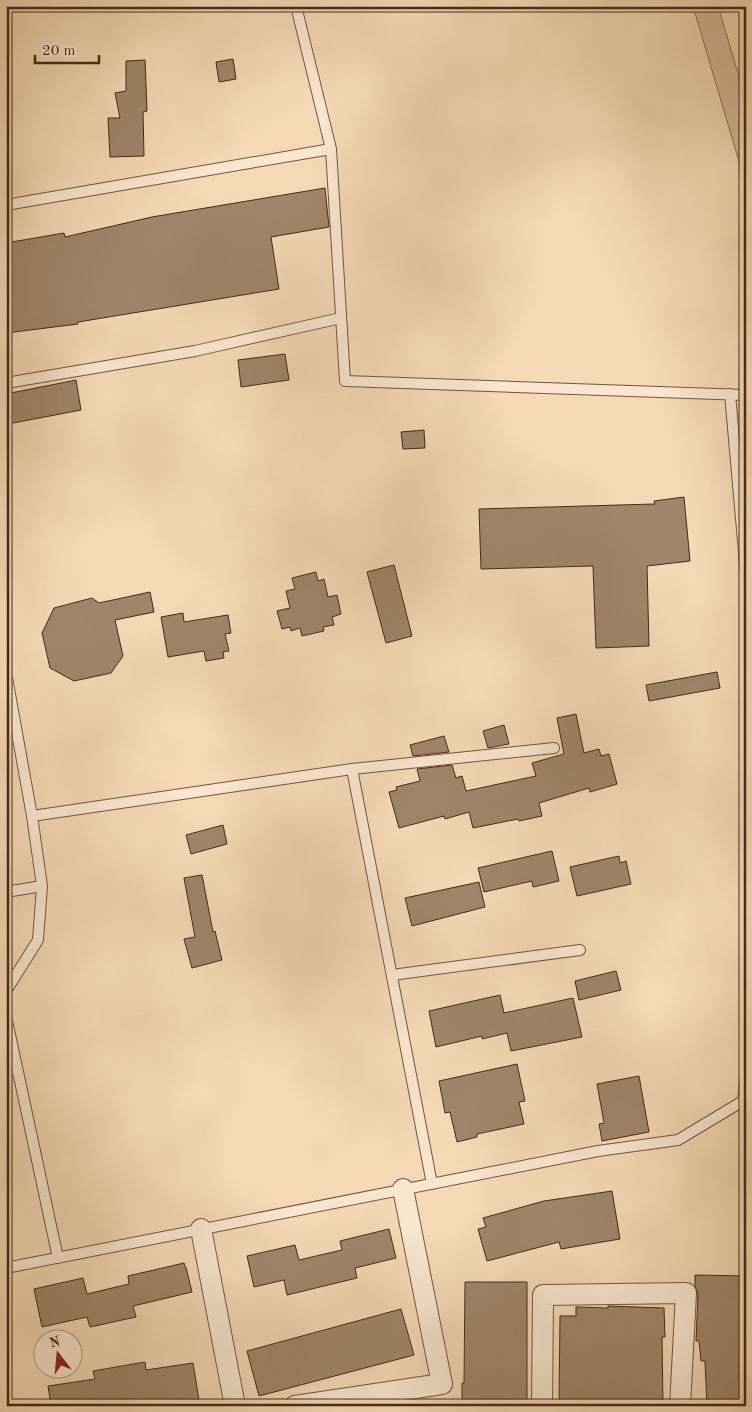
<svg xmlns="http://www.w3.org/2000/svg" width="752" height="1412" font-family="'Old Standard TT',serif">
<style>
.green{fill:#d6bb9a;stroke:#8e725a}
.building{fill:#a0856a;stroke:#462a19}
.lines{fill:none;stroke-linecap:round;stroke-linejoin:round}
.service-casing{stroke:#725640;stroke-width:12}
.minor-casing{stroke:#725640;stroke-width:22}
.service{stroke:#f8e6ce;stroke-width:10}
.minor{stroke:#f8e6ce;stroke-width:20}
</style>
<rect width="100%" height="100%" fill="#f4d9b4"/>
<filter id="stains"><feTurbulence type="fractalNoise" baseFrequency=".004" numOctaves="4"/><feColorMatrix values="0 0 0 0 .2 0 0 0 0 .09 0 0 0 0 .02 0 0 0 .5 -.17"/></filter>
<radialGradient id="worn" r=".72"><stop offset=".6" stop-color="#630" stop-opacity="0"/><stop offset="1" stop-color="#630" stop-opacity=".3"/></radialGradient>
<!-- green -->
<path class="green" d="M 693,6 L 718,6 L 746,100 L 746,185 Z"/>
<!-- building -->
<path class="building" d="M 233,59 L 236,79 L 219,82 L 216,62 Z
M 145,60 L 147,111 L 143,112 L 144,156 L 110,157 L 108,118 L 120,118 L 115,93 L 126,91 L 126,61 Z
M 325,188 L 329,227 L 271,237 L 279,289 L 78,322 L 78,324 L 6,333 L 6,243 L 64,233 L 65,237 L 152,217 Z
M 285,354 L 289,380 L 241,387 L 238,360 Z
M 76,380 L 81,410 L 8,424 L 6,414 L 6,394 Z
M 424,430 L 425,448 L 403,449 L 401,432 Z
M 684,497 L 690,561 L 647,566 L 649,646 L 596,648 L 593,566 L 481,569 L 479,509 L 655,504 L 654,501 Z
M 394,565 L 412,636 L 386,643 L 367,572 Z
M 316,572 L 318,581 L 324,579 L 328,597 L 337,595 L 341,614 L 332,617 L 334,625 L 323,627 L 324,631 L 302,636 L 300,628 L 291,631 L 290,627 L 282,629 L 277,611 L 290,608 L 286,591 L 295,589 L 292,578 Z
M 150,592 L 154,612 L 115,620 L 123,656 L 111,673 L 74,681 L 50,668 L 42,633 L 54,608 L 92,598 L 99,603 Z
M 183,613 L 184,622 L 228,615 L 231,633 L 225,634 L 229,651 L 223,652 L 224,658 L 206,661 L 204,651 L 168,657 L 161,617 Z
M 717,672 L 720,688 L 649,701 L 646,685 Z
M 576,714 L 584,753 L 599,749 L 601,756 L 609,754 L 617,784 L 590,792 L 589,788 L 539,803 L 542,816 L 519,821 L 518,819 L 473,828 L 469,812 L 445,819 L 444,816 L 399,828 L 389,792 L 397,790 L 396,787 L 420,781 L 417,769 L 452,765 L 456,778 L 462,776 L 466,791 L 536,776 L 532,763 L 564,754 L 557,718 Z
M 504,725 L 509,744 L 488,748 L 483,731 Z
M 444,736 L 449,752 L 413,756 L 410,745 Z
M 223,825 L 227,844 L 191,854 L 186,835 Z
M 552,851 L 559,881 L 533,887 L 532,881 L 484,892 L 478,868 Z
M 619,856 L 620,863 L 626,861 L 631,884 L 577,896 L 570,867 Z
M 202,875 L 213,932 L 215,931 L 222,960 L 192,968 L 184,939 L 195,937 L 184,878 Z
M 479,882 L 485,907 L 412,926 L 405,898 Z
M 616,971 L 621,990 L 579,1000 L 575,981 Z
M 500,995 L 504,1013 L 573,998 L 582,1037 L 511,1051 L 507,1033 L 482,1039 L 482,1036 L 436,1047 L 429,1011 Z
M 517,1064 L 525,1101 L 519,1102 L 524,1124 L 477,1134 L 477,1137 L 457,1142 L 450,1112 L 445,1113 L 439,1081 Z
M 639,1076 L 649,1132 L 602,1141 L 599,1124 L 604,1123 L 597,1084 Z
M 612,1191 L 620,1239 L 561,1249 L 559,1242 L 487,1261 L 478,1229 L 486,1227 L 483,1218 L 544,1201 Z
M 389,1229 L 396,1258 L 355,1268 L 357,1278 L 287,1295 L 284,1280 L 254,1287 L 247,1256 L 295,1245 L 299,1260 L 342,1250 L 340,1241 Z
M 184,1263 L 185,1267 L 186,1267 L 192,1292 L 133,1306 L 136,1317 L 90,1327 L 87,1317 L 42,1327 L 34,1289 L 83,1278 L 87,1294 L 129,1284 L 128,1276 Z
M 695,1275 L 746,1276 L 746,1323 L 744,1323 L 746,1406 L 707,1406 L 705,1361 L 701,1361 L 699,1341 L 696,1341 L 698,1294 L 695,1286 Z
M 465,1282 L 527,1282 L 527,1406 L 462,1406 L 462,1383 L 464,1383 Z
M 608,1306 L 664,1308 L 665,1337 L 662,1337 L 663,1406 L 559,1406 L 560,1316 L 576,1316 L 576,1307 L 608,1308 Z
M 401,1309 L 414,1355 L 259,1396 L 247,1351 Z
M 145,1362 L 146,1370 L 193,1363 L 199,1400 L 164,1406 L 51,1406 L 48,1386 L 95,1379 L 93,1371 Z"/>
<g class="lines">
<!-- service casing -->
<g class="service-casing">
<path id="service" d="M 296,6 L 331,149 L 345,381 L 746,395
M 6,205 L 331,149
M 6,383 L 195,351 L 341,318
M 730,394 L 746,575
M 6,672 L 32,816 L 42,886 L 38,940 L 6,991
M 352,769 L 554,748
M 32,816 L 352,769 L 432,1184
M 6,892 L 42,886
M 392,975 L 580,950
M 6,1016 L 58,1258
M 6,1268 L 598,1151 L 678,1140 L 743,1101 L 746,1076"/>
</g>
<!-- minor casing -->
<g class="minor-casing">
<path id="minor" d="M 201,1229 L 235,1406
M 295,1406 L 442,1384 L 403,1189
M 542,1406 L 543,1295 L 686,1293 L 680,1406"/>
</g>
<!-- service -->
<use href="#service" class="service"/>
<!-- minor -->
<use href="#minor" class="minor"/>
</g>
<!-- margin -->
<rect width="752" height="1412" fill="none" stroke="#f4d9b4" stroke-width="25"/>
<rect x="8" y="8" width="737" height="1397" fill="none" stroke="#462a19" stroke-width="2.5"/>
<rect x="12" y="12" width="727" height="1387" fill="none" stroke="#462a19"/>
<!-- north arrow -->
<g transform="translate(58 1354) rotate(344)"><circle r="24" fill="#f8e6ce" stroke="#b19b86"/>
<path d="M0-4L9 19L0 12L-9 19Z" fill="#8f2418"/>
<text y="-8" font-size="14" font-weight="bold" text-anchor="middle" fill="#462a19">N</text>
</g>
<!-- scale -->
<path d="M35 55v8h64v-8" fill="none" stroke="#462a19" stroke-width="2.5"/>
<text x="42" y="55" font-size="15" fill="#462a19" stroke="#f8e6ce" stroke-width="4" paint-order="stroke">20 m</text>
<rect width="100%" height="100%" filter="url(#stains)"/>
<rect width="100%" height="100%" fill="url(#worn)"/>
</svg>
